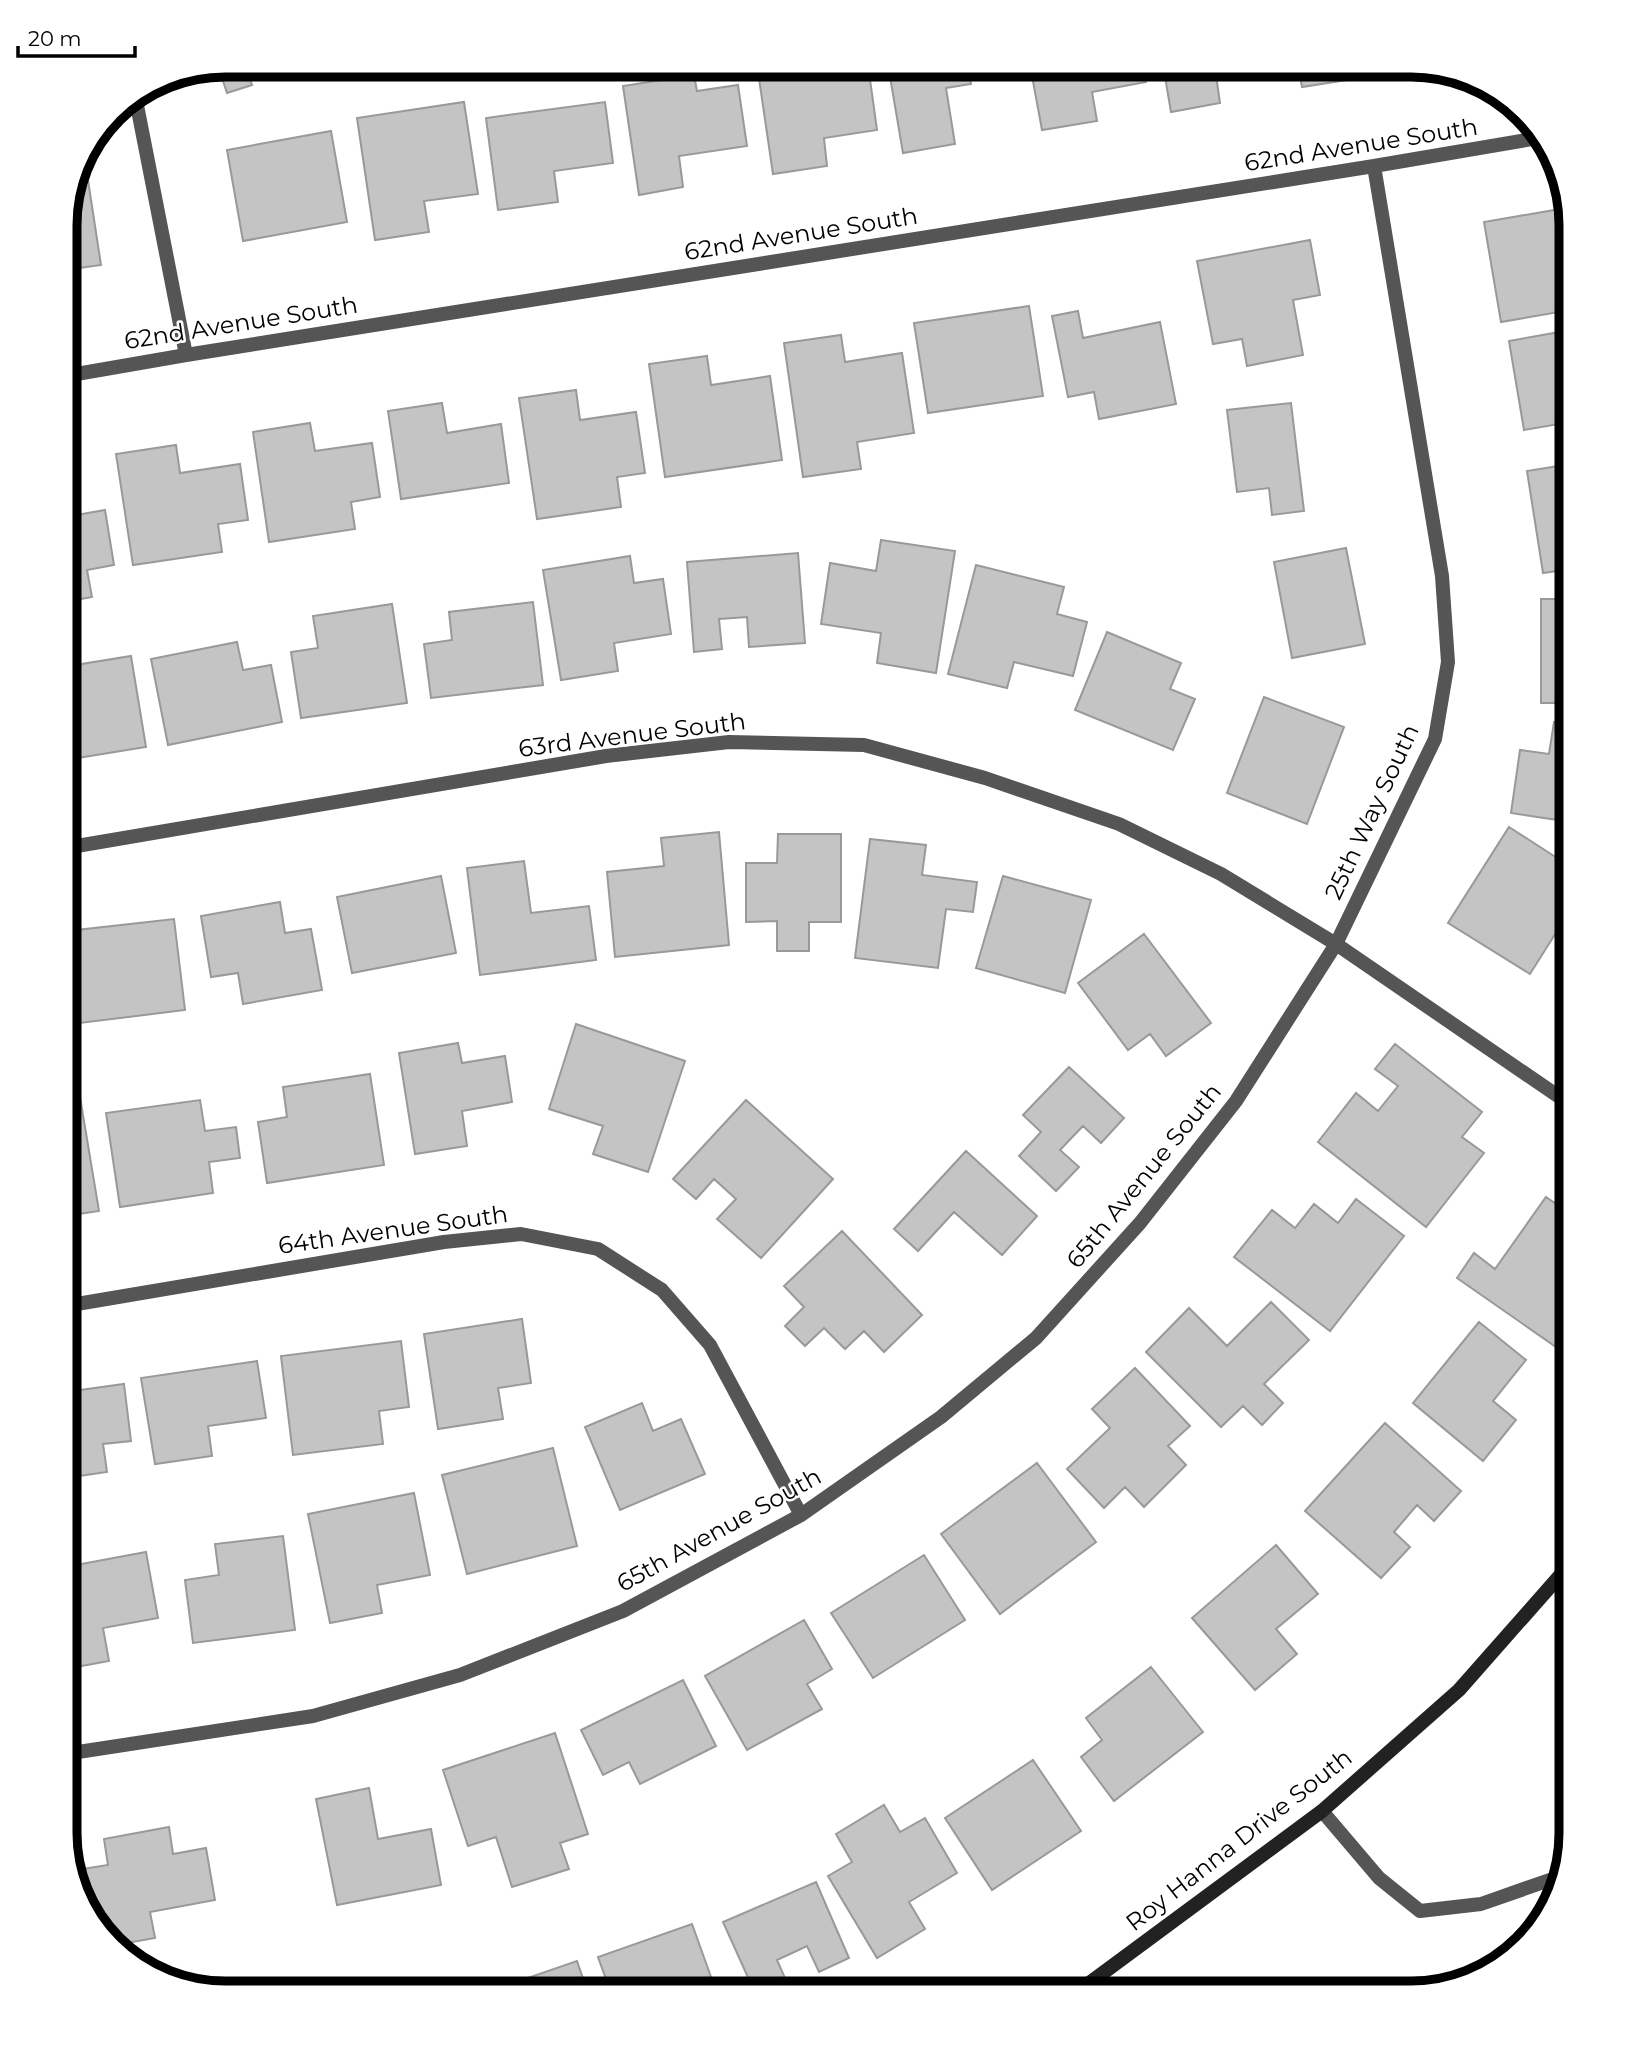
<svg xmlns="http://www.w3.org/2000/svg" width="1636" height="2058" font-family="Montserrat,sans-serif">
<style>
.building{fill:#c4c4c4;stroke:#999;stroke-width:2}
.lines{fill:none;stroke-linecap:round;stroke-linejoin:round}
.lane{stroke:#555;stroke-width:14}
.street{stroke:#555;stroke-width:14}
.secondary{stroke:#222;stroke-width:14}
.labels{text-anchor:middle;stroke-width:5;stroke-linejoin:round;paint-order:stroke}
.street-label{font-size:24px;fill:#000;stroke:#fff}
.rim{fill:none;stroke:#000;stroke-width:9}
</style>
<rect width="100%" height="100%" fill="#fff"/>
<!-- building -->
<path class="building" d="M 225,65 L 246,65 L 252,85 L 227,93 L 218,66 Z
M 757,65 L 868,65 L 877,130 L 824,138 L 827,166 L 773,174 Z
M 888,65 L 968,65 L 971,84 L 946,88 L 955,144 L 903,153 Z
M 1030,65 L 1143,65 L 1146,82 L 1092,92 L 1097,121 L 1042,130 Z
M 1163,65 L 1230,65 L 1215,68 L 1220,103 L 1171,112 Z
M 1298,65 L 1352,65 L 1354,79 L 1302,87 Z
M 694,75 L 697,91 L 738,85 L 747,146 L 679,156 L 683,187 L 639,195 L 623,86 Z
M 464,102 L 478,194 L 424,201 L 429,232 L 375,240 L 357,118 Z
M 605,102 L 613,163 L 554,171 L 558,202 L 498,210 L 486,118 Z
M 331,131 L 347,222 L 243,241 L 227,150 Z
M 86,167 L 101,265 L 65,270 L 65,214 L 77,169 Z
M 1566,208 L 1571,225 L 1571,310 L 1501,322 L 1484,222 Z
M 1310,240 L 1320,295 L 1293,300 L 1303,355 L 1247,366 L 1242,339 L 1213,344 L 1197,261 Z
M 1029,306 L 1043,396 L 928,413 L 914,323 Z
M 1078,311 L 1083,338 L 1160,322 L 1176,404 L 1099,419 L 1094,392 L 1068,397 L 1052,316 Z
M 1571,330 L 1571,422 L 1524,430 L 1509,341 Z
M 841,335 L 845,362 L 902,353 L 914,433 L 857,442 L 861,469 L 803,477 L 784,343 Z
M 707,356 L 711,385 L 770,376 L 782,460 L 665,477 L 649,364 Z
M 576,390 L 580,420 L 636,412 L 645,473 L 617,477 L 621,507 L 537,519 L 519,398 Z
M 442,403 L 447,433 L 501,424 L 509,483 L 401,499 L 388,411 Z
M 1291,403 L 1304,511 L 1272,515 L 1269,488 L 1237,492 L 1227,410 Z
M 310,423 L 315,451 L 372,443 L 380,497 L 351,502 L 355,529 L 269,542 L 253,432 Z
M 176,445 L 180,473 L 240,464 L 248,520 L 218,524 L 222,552 L 133,565 L 116,454 Z
M 1571,464 L 1571,569 L 1543,573 L 1527,471 Z
M 105,510 L 114,565 L 87,570 L 92,597 L 65,602 L 65,517 Z
M 881,540 L 955,551 L 936,673 L 877,663 L 881,633 L 821,624 L 830,563 L 876,571 Z
M 1346,548 L 1365,644 L 1292,658 L 1274,562 Z
M 798,553 L 805,643 L 749,647 L 747,617 L 719,619 L 722,649 L 694,652 L 687,562 Z
M 630,556 L 634,583 L 663,579 L 671,634 L 614,643 L 618,671 L 561,680 L 543,570 Z
M 976,565 L 1064,587 L 1057,614 L 1087,622 L 1073,676 L 1014,662 L 1007,688 L 948,674 Z
M 1541,599 L 1571,599 L 1571,703 L 1541,703 Z
M 533,602 L 543,685 L 431,698 L 424,644 L 452,640 L 449,612 Z
M 392,604 L 407,703 L 301,718 L 291,652 L 318,648 L 313,616 Z
M 1107,632 L 1181,663 L 1170,689 L 1195,699 L 1173,750 L 1075,710 Z
M 65,636 L 70,636 L 75,665 L 131,656 L 146,747 L 65,760 Z
M 237,642 L 243,670 L 271,665 L 282,722 L 168,745 L 151,659 Z
M 1264,697 L 1344,727 L 1307,824 L 1227,793 Z
M 1554,722 L 1571,724 L 1571,822 L 1511,813 L 1520,750 L 1549,754 Z
M 1509,827 L 1571,867 L 1571,909 L 1530,974 L 1448,923 Z
M 719,832 L 729,945 L 615,957 L 607,872 L 664,866 L 661,838 Z
M 778,834 L 841,834 L 841,922 L 809,922 L 809,951 L 777,951 L 777,921 L 746,922 L 746,863 L 777,863 Z
M 870,839 L 926,845 L 922,875 L 977,882 L 973,912 L 946,909 L 938,968 L 855,958 Z
M 524,861 L 531,913 L 589,906 L 596,960 L 480,975 L 467,868 Z
M 441,876 L 456,953 L 352,973 L 337,897 Z
M 1003,876 L 1091,900 L 1065,993 L 976,968 Z
M 280,902 L 285,933 L 311,929 L 322,990 L 243,1004 L 238,973 L 211,977 L 201,916 Z
M 174,919 L 185,1010 L 80,1023 L 68,931 Z
M 1144,934 L 1211,1023 L 1166,1056 L 1150,1034 L 1128,1050 L 1078,983 Z
M 576,1024 L 685,1061 L 648,1172 L 593,1154 L 603,1126 L 549,1109 Z
M 458,1043 L 462,1063 L 505,1056 L 512,1102 L 462,1111 L 467,1146 L 415,1154 L 399,1053 Z
M 1395,1044 L 1482,1112 L 1462,1137 L 1484,1153 L 1426,1227 L 1318,1142 L 1356,1093 L 1378,1111 L 1398,1086 L 1375,1069 Z
M 1069,1067 L 1124,1118 L 1101,1143 L 1083,1126 L 1060,1150 L 1079,1167 L 1056,1191 L 1019,1156 L 1041,1132 L 1023,1115 Z
M 370,1074 L 384,1165 L 267,1183 L 258,1122 L 287,1117 L 283,1087 Z
M 77,1079 L 99,1211 L 65,1216 L 65,1081 Z
M 200,1100 L 205,1131 L 236,1127 L 240,1158 L 209,1162 L 213,1193 L 120,1207 L 106,1113 Z
M 746,1100 L 833,1179 L 761,1258 L 717,1219 L 736,1199 L 714,1179 L 696,1199 L 673,1179 Z
M 966,1151 L 1037,1216 L 1002,1255 L 954,1212 L 918,1251 L 894,1229 Z
M 1546,1197 L 1571,1214 L 1571,1254 L 1556,1276 L 1571,1287 L 1571,1346 L 1566,1354 L 1457,1278 L 1474,1253 L 1495,1269 Z
M 1356,1199 L 1404,1236 L 1330,1331 L 1234,1257 L 1272,1210 L 1295,1228 L 1314,1204 L 1338,1223 Z
M 842,1231 L 922,1315 L 884,1352 L 864,1331 L 845,1349 L 824,1328 L 805,1346 L 785,1326 L 804,1307 L 784,1286 Z
M 1271,1302 L 1309,1340 L 1264,1384 L 1283,1403 L 1262,1425 L 1243,1406 L 1221,1427 L 1146,1352 L 1189,1308 L 1227,1346 Z
M 522,1319 L 531,1383 L 498,1388 L 503,1419 L 438,1429 L 424,1334 Z
M 1479,1322 L 1526,1360 L 1493,1401 L 1516,1420 L 1483,1461 L 1413,1403 Z
M 401,1341 L 409,1407 L 379,1411 L 383,1444 L 293,1455 L 281,1356 Z
M 257,1361 L 266,1418 L 208,1426 L 212,1456 L 155,1464 L 141,1378 Z
M 1135,1368 L 1190,1426 L 1168,1446 L 1186,1465 L 1144,1507 L 1125,1487 L 1104,1508 L 1067,1469 L 1110,1428 L 1092,1409 Z
M 124,1384 L 131,1441 L 103,1444 L 107,1472 L 65,1478 L 65,1392 Z
M 642,1403 L 653,1431 L 681,1419 L 705,1474 L 620,1510 L 585,1427 Z
M 1385,1423 L 1461,1491 L 1434,1521 L 1417,1505 L 1394,1532 L 1410,1547 L 1381,1578 L 1305,1511 Z
M 553,1448 L 577,1546 L 467,1574 L 442,1475 Z
M 1037,1463 L 1096,1542 L 1000,1614 L 941,1534 Z
M 414,1493 L 430,1575 L 377,1585 L 382,1613 L 330,1623 L 308,1514 Z
M 283,1536 L 295,1630 L 193,1643 L 185,1580 L 219,1575 L 215,1544 Z
M 1276,1545 L 1318,1594 L 1276,1629 L 1297,1654 L 1255,1690 L 1192,1618 Z
M 146,1552 L 158,1618 L 103,1628 L 109,1661 L 65,1669 L 65,1567 Z
M 924,1555 L 965,1620 L 873,1678 L 831,1613 Z
M 804,1620 L 832,1669 L 807,1684 L 822,1709 L 747,1750 L 705,1676 Z
M 1151,1667 L 1203,1732 L 1114,1801 L 1081,1757 L 1102,1740 L 1086,1718 Z
M 683,1680 L 716,1746 L 640,1784 L 629,1762 L 603,1775 L 581,1730 Z
M 555,1733 L 588,1834 L 560,1843 L 569,1869 L 512,1887 L 496,1837 L 468,1846 L 443,1770 Z
M 1033,1760 L 1081,1831 L 992,1890 L 945,1818 Z
M 369,1788 L 378,1839 L 431,1829 L 441,1885 L 337,1905 L 316,1799 Z
M 884,1805 L 900,1832 L 925,1818 L 957,1873 L 909,1902 L 925,1929 L 877,1958 L 828,1876 L 852,1862 L 836,1834 Z
M 169,1827 L 173,1854 L 206,1848 L 215,1900 L 150,1912 L 155,1938 L 116,1945 L 92,1922 L 76,1870 L 108,1865 L 104,1839 Z
M 816,1882 L 849,1958 L 819,1972 L 807,1946 L 777,1960 L 788,1985 L 769,1993 L 755,1993 L 723,1922 Z
M 692,1924 L 715,1988 L 700,1993 L 611,1993 L 598,1957 Z
M 577,1961 L 588,1993 L 484,1993 Z"/>
<g class="lines">
<!-- lane -->
<path class="lane" d="M 1322,1811 L 1379,1878 L 1420,1911 L 1481,1904 L 1561,1876"/>
<!-- street -->
<path class="street" d="M 135,95 L 186,355
M 65,376 L 186,355 L 1374,166 L 1544,137
M 65,848 L 606,756 L 729,742 L 864,745 L 985,778 L 1119,824 L 1221,874 L 1336,944 L 1571,1105
M 65,1306 L 444,1242 L 521,1234 L 598,1249 L 662,1290 L 710,1345 L 801,1515
M 65,1754 L 313,1716 L 460,1675 L 623,1611 L 801,1515 L 941,1417 L 1036,1338 L 1140,1223 L 1236,1101 L 1336,944 L 1435,739 L 1448,662 L 1442,576 L 1374,166"/>
<!-- secondary -->
<path class="secondary" d="M 1073,1993 L 1084,1987 L 1322,1811 L 1459,1690 L 1571,1563"/>
</g>
<g class="labels">
<!-- street labels -->
<g class="street-label">
<text transform="translate(1361 145) rotate(-9)" y="8">62nd Avenue South</text>
<text transform="translate(801 234) rotate(-9)" y="8">62nd Avenue South</text>
<text transform="translate(241 323) rotate(-9)" y="8">62nd Avenue South</text>
<text transform="translate(632 735) rotate(-7)" y="8">63rd Avenue South</text>
<text transform="translate(1372 812) rotate(-65)" y="8">25th Way South</text>
<text transform="translate(1144 1176) rotate(-51)" y="8">65th Avenue South</text>
<text transform="translate(393 1230) rotate(-8)" y="8">64th Avenue South</text>
<text transform="translate(719 1530) rotate(-29)" y="8">65th Avenue South</text>
<text transform="translate(1239 1840) rotate(-38)" y="8">Roy Hanna Drive South</text>
</g>
</g>
<!-- crop -->
<path d="M0 0H1636V2058H0ZM225 77H1411A148 148 0 0 1 1559 225V1833A148 148 0 0 1 1411 1981H225A148 148 0 0 1 77 1833V225A148 148 0 0 1 225 77Z" fill="#fff" fill-rule="evenodd"/>
<path class="rim" d="M225 77H1411A148 148 0 0 1 1559 225V1833A148 148 0 0 1 1411 1981H225A148 148 0 0 1 77 1833V225A148 148 0 0 1 225 77Z"/>
<!-- scale -->
<path d="M18 46v10h117v-10" fill="none" stroke="#000000" stroke-width="3.5"/>
<text x="28" y="46" font-size="21" fill="#000000" stroke="#ffffff" stroke-width="5" paint-order="stroke">20 m</text>
</svg>
